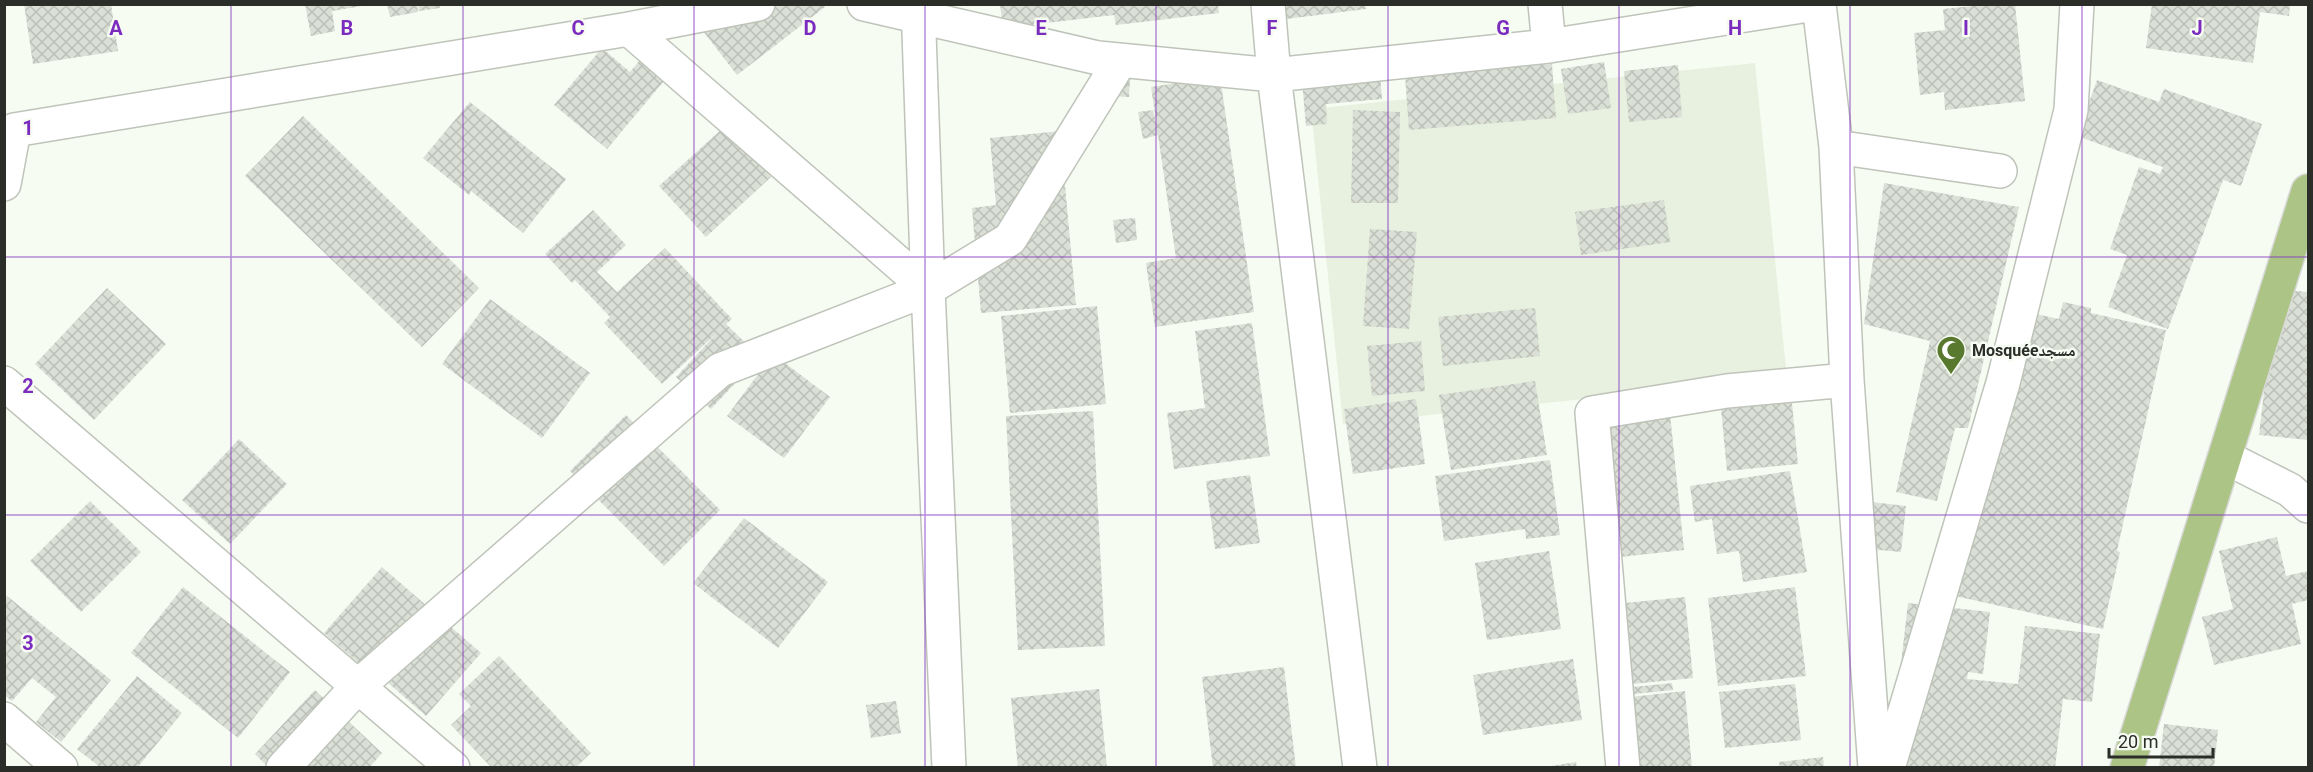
<svg xmlns="http://www.w3.org/2000/svg" width="2313" height="772" font-family="Roboto,'Noto Naskh Arabic',sans-serif">
<style>
.built{fill:#e8f1e0}
.building{fill:url(#building-cross-hatch)}
.lines{fill:none;stroke-linecap:round;stroke-linejoin:round}
.minor-casing{stroke:#bfc4ba;stroke-width:36}
.major-casing{stroke:#d9d9d8;stroke-width:36}
.minor{stroke:#fff;stroke-width:33}
.major{stroke:#acc587;stroke-width:33}
.grid{fill:none;stroke:#7b2cbf;stroke-width:1.5;stroke-opacity:0.55}
.labels{text-anchor:middle;stroke-width:5;stroke-linejoin:round;paint-order:stroke}
.poi-label{font-size:16px;font-weight:bold;fill:#2b2d29;stroke:#f7fcf2;text-anchor:start}
.grid-label{font-size:20px;text-anchor:middle;font-weight:bold;fill:#7b2cbf;stroke:#f7fcf2;stroke-width:5;stroke-linejoin:round;paint-order:stroke}
</style>
<defs>
<pattern id="building-cross-hatch" width="8" height="8" patternUnits="userSpaceOnUse" patternTransform="scale(1.5)"><rect width="8" height="8" fill="#dbe0d6"/><path d="M0 0l8 8M0 8l8-8" fill="none" stroke="#bcc0b8"/></pattern>
</defs>
<rect width="100%" height="100%" fill="#f7fcf2"/>
<!-- built -->
<path class="built" d="M 1755,63 L 1787,378 L 1343,424 L 1311,109 Z"/>
<!-- building -->
<path class="building" d="M 24,4 L 111,4 L 118,51 L 33,64 Z
M 305,4 L 361,4 L 362,6 L 332,11 L 335,31 L 311,36 Z
M 387,4 L 417,4 L 418,12 L 390,17 Z
M 418,4 L 439,4 L 440,8 L 419,11 Z
M 719,4 L 823,4 L 825,7 L 737,75 L 696,22 Z
M 1000,4 L 1218,4 L 1219,13 L 1116,25 L 1114,15 L 1003,28 Z
M 1267,4 L 1365,4 L 1366,9 L 1269,21 Z
M 1994,4 L 2015,4 L 2025,101 L 1945,110 L 1944,92 L 1920,95 L 1914,33 L 1945,30 L 1943,9 Z
M 2152,4 L 2290,4 L 2289,16 L 2260,12 L 2253,63 L 2146,48 Z
M 602,48 L 630,72 L 640,60 L 664,81 L 607,149 L 554,105 Z
M 1604,62 L 1611,108 L 1568,114 L 1561,69 Z
M 1379,63 L 1382,99 L 1326,104 L 1327,124 L 1306,126 L 1301,70 Z
M 1552,64 L 1556,118 L 1409,130 L 1405,76 Z
M 1678,65 L 1682,117 L 1629,122 L 1624,71 Z
M 1220,76 L 1254,312 L 1155,327 L 1146,263 L 1176,258 L 1158,135 L 1143,139 L 1138,112 L 1153,110 L 1157,127 L 1151,87 Z
M 1108,77 L 1130,78 L 1129,97 L 1108,96 Z
M 2097,80 L 2159,102 L 2164,89 L 2262,124 L 2241,186 L 2223,180 L 2168,329 L 2108,307 L 2127,255 L 2110,249 L 2139,167 L 2160,174 L 2163,167 L 2077,136 Z
M 470,102 L 566,179 L 523,233 L 471,191 L 469,195 L 423,158 Z
M 1353,110 L 1400,112 L 1398,203 L 1351,203 Z
M 303,116 L 479,288 L 422,347 L 245,176 Z
M 724,127 L 771,177 L 706,237 L 659,186 Z
M 1060,131 L 1076,305 L 981,313 L 972,208 L 996,205 L 990,138 Z
M 1884,183 L 2019,207 L 1968,428 L 1955,428 L 1937,501 L 1896,492 L 1930,341 L 1864,324 Z
M 1664,200 L 1670,242 L 1581,255 L 1575,212 Z
M 593,210 L 626,245 L 597,272 L 617,292 L 665,248 L 732,319 L 726,324 L 760,357 L 711,409 L 676,377 L 717,333 L 662,384 L 604,323 L 610,317 L 575,280 L 572,283 L 545,254 Z
M 1135,218 L 1137,240 L 1116,243 L 1113,220 Z
M 1370,229 L 1417,232 L 1409,329 L 1363,326 Z
M 107,288 L 166,344 L 94,420 L 35,364 Z
M 2276,289 L 2308,292 L 2308,440 L 2259,435 Z
M 490,299 L 590,373 L 542,438 L 442,364 Z
M 2063,302 L 2091,308 L 2091,313 L 2166,330 L 2117,551 L 2120,552 L 2103,629 L 1937,592 L 2017,310 L 2059,319 Z
M 1097,306 L 1106,404 L 1010,413 L 1001,316 Z
M 1535,308 L 1540,356 L 1443,366 L 1438,317 Z
M 1252,323 L 1270,456 L 1174,469 L 1167,413 L 1205,408 L 1195,331 Z
M 1421,341 L 1425,391 L 1372,396 L 1367,346 Z
M 773,354 L 830,397 L 784,458 L 727,416 Z
M 1535,381 L 1547,455 L 1451,470 L 1439,395 Z
M 1791,393 L 1798,464 L 1727,471 L 1720,399 Z
M 1416,399 L 1425,464 L 1353,474 L 1344,409 Z
M 1669,404 L 1684,550 L 1602,559 L 1587,412 Z
M 1093,411 L 1105,646 L 1018,650 L 1006,416 Z
M 626,415 L 720,510 L 664,566 L 570,471 Z
M 239,439 L 287,484 L 230,544 L 182,500 Z
M 1550,460 L 1560,535 L 1526,539 L 1525,529 L 1444,541 L 1435,476 Z
M 1790,471 L 1807,572 L 1743,582 L 1739,551 L 1717,554 L 1712,519 L 1695,522 L 1690,486 Z
M 1250,475 L 1260,543 L 1215,549 L 1206,481 Z
M 1854,500 L 1906,506 L 1901,552 L 1848,547 Z
M 90,501 L 141,552 L 81,612 L 30,561 Z
M 744,518 L 828,582 L 778,648 L 693,583 Z
M 2277,537 L 2286,576 L 2308,571 L 2308,600 L 2292,604 L 2301,644 L 2214,665 L 2202,617 L 2233,609 L 2219,551 Z
M 1549,551 L 1561,629 L 1487,640 L 1475,563 Z
M 382,567 L 481,653 L 426,716 L 377,673 L 374,676 L 324,633 Z
M 183,587 L 290,672 L 238,738 L 131,653 Z
M 1795,587 L 1806,676 L 1718,686 L 1708,598 Z
M 7,596 L 111,680 L 61,742 L 36,722 L 56,697 L 32,678 L 12,701 L 4,695 L 4,599 Z
M 1685,597 L 1693,678 L 1613,686 L 1605,605 Z
M 1908,603 L 1990,612 L 1983,674 L 1968,672 L 1967,679 L 2018,684 L 2025,626 L 2100,634 L 2092,702 L 2063,699 L 2055,768 L 1889,768 Z
M 499,656 L 591,753 L 575,768 L 492,768 L 451,725 L 471,706 L 459,694 Z
M 1573,659 L 1582,720 L 1483,735 L 1473,675 Z
M 1284,667 L 1296,768 L 1213,768 L 1202,677 Z
M 137,676 L 182,713 L 137,768 L 101,768 L 77,749 Z
M 1672,683 L 1673,690 L 1614,696 L 1613,689 Z
M 1795,684 L 1801,740 L 1725,748 L 1719,692 Z
M 1099,689 L 1107,768 L 1018,768 L 1011,698 Z
M 315,690 L 382,753 L 369,768 L 269,768 L 255,754 Z
M 1685,691 L 1692,768 L 1619,768 L 1612,699 Z
M 896,701 L 901,733 L 871,738 L 866,705 Z
M 2164,724 L 2218,730 L 2214,768 L 2159,768 Z
M 1823,757 L 1824,768 L 1780,768 L 1779,762 Z
M 1576,762 L 1577,768 L 1552,768 L 1551,766 Z"/>
<g class="lines">
<!-- minor casing -->
<g class="minor-casing">
<path id="minor" d="M 864,4 L 1098,58 L 1274,75 L 1549,46 L 1815,4
M 918,4 L 928,289 L 949,768
M 1268,4 L 1274,75 L 1360,768
M 1545,4 L 1549,46
M 1819,4 L 1836,147 L 1847,380 L 1875,768
M 629,29 L 758,4
M 1836,147 L 2000,171
M 4,184 L 14,130 L 629,29 L 928,289
M 4,383 L 453,768
M 2225,457 L 2290,490 L 2308,506
M 4,719 L 61,768
M 283,768 L 358,686 L 720,370 L 928,289 L 1010,239 L 1120,61
M 1623,768 L 1592,413 L 1727,391 L 1847,380
M 1888,768 L 2003,383 L 2071,110 L 2077,4"/>
</g>
<!-- major casing -->
<g class="major-casing">
<path id="major" d="M 2127,768 L 2308,191"/>
</g>
<!-- minor -->
<use href="#minor" class="minor"/>
<!-- major -->
<use href="#major" class="major"/>
</g>
<!-- grid -->
<path class="grid" d="M 231,4 L 231,768M 463,4 L 463,768M 694,4 L 694,768M 925,4 L 925,768M 1156,4 L 1156,768M 1388,4 L 1388,768M 1619,4 L 1619,768M 1850,4 L 1850,768M 2082,4 L 2082,768M 4,257 L 2308,257M 4,515 L 2308,515"/>
<!-- icons -->
<defs>
<g id="mosque-pin" transform="scale(1.5)"><path d="M0 17L-7.5 6A9.5 9.5 0 1 1 7.5 6Z" fill="#59792f" stroke="#f7fcf2"/><path d="M3.5-4.9A6 6 0 1 0 3.5 4.9A5 5 0 1 1 3.5-4.9Z" fill="#fff"/></g>
</defs>
<g fill-rule="evenodd">
<use href="#mosque-pin" x="1951" y="350"/>
</g>
<g class="labels">
<!-- poi labels -->
<g class="poi-label">
<text x="1972" y="356">Mosquéeمسجد</text>
</g>
</g>
<g class="grid-label">
<text x="116" y="35">A</text>
<text x="347" y="35">B</text>
<text x="578" y="35">C</text>
<text x="810" y="35">D</text>
<text x="1041" y="35">E</text>
<text x="1272" y="35">F</text>
<text x="1503" y="35">G</text>
<text x="1735" y="35">H</text>
<text x="1966" y="35">I</text>
<text x="2197" y="35">J</text>
<text x="28" y="135">1</text>
<text x="28" y="393">2</text>
<text x="28" y="650">3</text>
</g>
<!-- border -->
<rect width="2313" height="772" fill="none" stroke="#2b2d29" stroke-width="12"/>
<!-- scale -->
<path d="M2109 748v9h104v-9" fill="none" stroke="#2b2d29" stroke-width="3"/>
<text x="2118" y="748" font-size="18" fill="#2b2d29" stroke="#f7fcf2" stroke-width="4.5" paint-order="stroke">20 m</text>
</svg>
